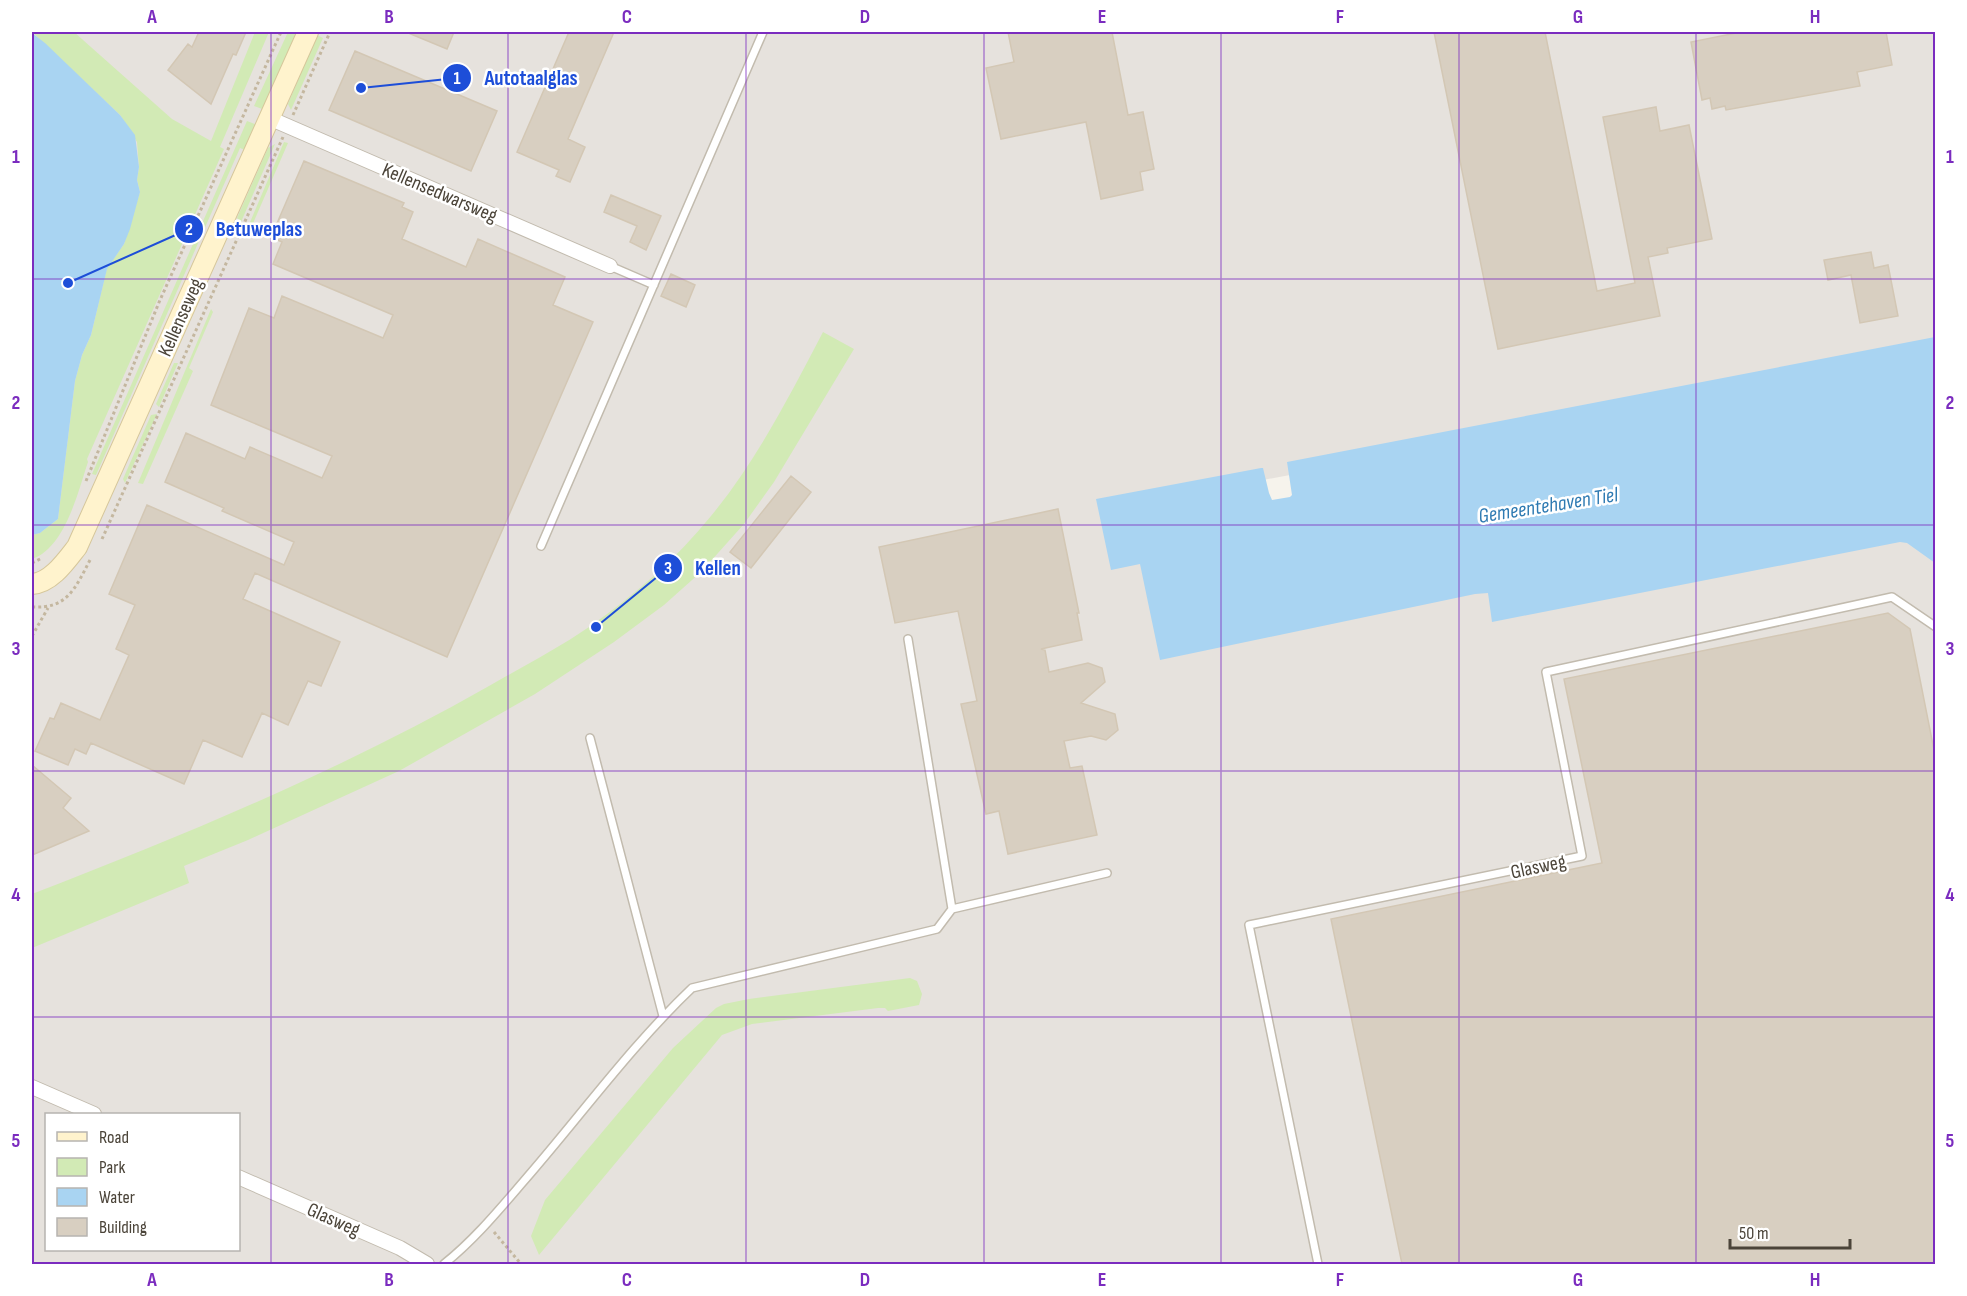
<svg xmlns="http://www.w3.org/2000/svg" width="1967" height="1296" font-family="'Sofia Sans Condensed',sans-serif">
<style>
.industrial{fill:#e6e2dd;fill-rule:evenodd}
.green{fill:#d2eab5}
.water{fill:#a9d4f2}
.building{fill:#d8cfc1;stroke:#d3c7b4;stroke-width:1.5}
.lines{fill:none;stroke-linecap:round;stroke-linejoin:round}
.lane-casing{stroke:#c2bbae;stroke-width:10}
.street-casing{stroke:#c2bbae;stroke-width:16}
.secondary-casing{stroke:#d6c79b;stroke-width:22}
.path{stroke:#c4b79f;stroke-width:3;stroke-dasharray:3 3;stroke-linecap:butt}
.lane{stroke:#fff;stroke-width:7}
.street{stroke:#fff;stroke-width:14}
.secondary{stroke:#fff3cd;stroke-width:20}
.grid{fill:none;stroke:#7b2cbf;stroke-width:1.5;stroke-opacity:0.55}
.labels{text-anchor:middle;stroke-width:5;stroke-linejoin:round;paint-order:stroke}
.street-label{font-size:20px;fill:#4b4439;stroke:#fff}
.water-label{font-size:21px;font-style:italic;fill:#2e7ab2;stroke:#fff}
.leader{fill:none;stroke:#1d4ed8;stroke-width:2}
.callout-dot{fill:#1d4ed8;stroke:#fff;stroke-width:2}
.mark-label{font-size:18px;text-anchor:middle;font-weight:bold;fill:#fff}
.callout-label{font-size:21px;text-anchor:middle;font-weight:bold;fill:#1d4ed8;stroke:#fff;stroke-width:5;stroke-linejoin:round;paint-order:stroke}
.neatline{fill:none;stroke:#7b2cbf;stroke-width:2}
.grid-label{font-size:20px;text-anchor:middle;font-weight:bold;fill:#7b2cbf}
</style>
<rect width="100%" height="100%" fill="#f6f3ec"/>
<!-- industrial -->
<path class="industrial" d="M 32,32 L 1935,32 L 1935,354 L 1114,508 L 1495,570 L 1908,531 L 1935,553 L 1935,1264 L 32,1264 ZM 46,1114 L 238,1114 L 238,1250 L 46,1250 Z"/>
<!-- green -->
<path class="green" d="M 32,32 L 74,32 L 172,119 L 211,141 L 255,32 L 269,32 L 220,147 L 224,149 L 87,459 L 88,462 C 78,492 65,548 32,559 L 32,535 L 40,533 L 58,519 L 75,381 L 82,355 L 91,335 L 107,268 L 124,244 L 140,192 L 137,180 L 139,167 L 137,142 L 120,115 Z
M 288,32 L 299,32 L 265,110 L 254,106 Z
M 317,35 L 323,38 L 291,110 L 288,104 Z
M 247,121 L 257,125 L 245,150 L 240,148 L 96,475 L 92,474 Z
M 284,142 L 288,143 L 251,228 L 248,227 Z
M 275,144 L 241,222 L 237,218 L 268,148 Z
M 211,309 L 213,312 L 189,368 L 193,371 L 143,484 L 138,483 Z
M 823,332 L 854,349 L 774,482 L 744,524 L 701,572 L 664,605 L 614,642 L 535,694 L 399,771 L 248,840 L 184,866 L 189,883 L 32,948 L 32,894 C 190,833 341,770 489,686 C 522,667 557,649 589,627 C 634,596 677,558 711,516 C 757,460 790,395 823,332 Z
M 174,363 L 178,363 L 159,407 L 156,404 Z
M 157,414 L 125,483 L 123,479 L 151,415 Z
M 910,978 L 917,981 L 922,994 L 919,1005 L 888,1011 L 885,1008 L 878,1008 L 752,1024 L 722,1035 L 539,1255 L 531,1236 L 545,1200 L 673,1048 L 716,1008 L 724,1004 L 749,999 Z"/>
<!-- water -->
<path class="water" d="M 32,33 L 45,43 L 120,115 L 135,135 L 139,167 L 137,180 L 140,192 L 130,229 L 124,244 L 107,269 L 91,335 L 82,355 L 75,381 L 58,519 L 40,533 L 32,535 Z
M 1935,337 L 1935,563 L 1907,543 L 1900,542 L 1492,622 L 1488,593 L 1475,594 L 1160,660 L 1140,564 L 1111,570 L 1096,499 L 1261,468 L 1263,468 L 1269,493 L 1272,500 L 1290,497 L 1292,495 L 1287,462 Z"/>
<!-- building -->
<path class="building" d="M 199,32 L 246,32 L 236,55 L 233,54 L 211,104 L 168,70 L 188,44 L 192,47 Z
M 406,32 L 454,32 L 447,49 Z
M 569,32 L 614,32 L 568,139 L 585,147 L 570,182 L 556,176 L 559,170 L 517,152 Z
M 1008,32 L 1112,32 L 1128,115 L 1143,112 L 1154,169 L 1140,172 L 1143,190 L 1101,199 L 1086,122 L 1001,139 L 986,68 L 1014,62 Z
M 1434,32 L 1545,32 L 1597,291 L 1635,283 L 1603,117 L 1656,107 L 1660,131 L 1689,125 L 1712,239 L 1667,248 L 1668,253 L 1648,257 L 1660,316 L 1498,349 Z
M 1741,32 L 1886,32 L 1892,65 L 1857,72 L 1860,86 L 1726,110 L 1725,106 L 1712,109 L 1710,98 L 1702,100 L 1691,42 Z
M 355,51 L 497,111 L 471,171 L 329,110 Z
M 304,161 L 404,203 L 402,207 L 413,212 L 402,239 L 466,267 L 478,239 L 565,277 L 553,305 L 593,322 L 447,657 L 255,573 L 243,599 L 340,642 L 321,686 L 308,681 L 288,725 L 262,713 L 242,757 L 203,740 L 184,784 L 91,743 L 86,754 L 75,749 L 68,765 L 35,751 L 50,718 L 54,719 L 61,703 L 100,720 L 129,655 L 116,649 L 135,605 L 109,594 L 147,505 L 284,565 L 294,542 L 222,511 L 224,508 L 165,482 L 186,433 L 245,459 L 250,447 L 322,478 L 332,456 L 211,405 L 249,308 L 274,318 L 282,296 L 383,338 L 393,315 L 273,264 L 282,242 L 271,237 Z
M 611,195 L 661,216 L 646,250 L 630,242 L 637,226 L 604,212 Z
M 1871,252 L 1874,268 L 1888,265 L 1898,316 L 1860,323 L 1851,275 L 1828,280 L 1824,260 Z
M 671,274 L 695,285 L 686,307 L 661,296 Z
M 791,476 L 811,492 L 751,568 L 730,552 Z
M 1058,509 L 1079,613 L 1077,613 L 1082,640 L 1041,649 L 1045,650 L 1049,672 L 1088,663 L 1102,668 L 1105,682 L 1081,703 L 1115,714 L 1118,730 L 1106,740 L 1091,736 L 1064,741 L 1070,768 L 1082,766 L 1097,835 L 1008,854 L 999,811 L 986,814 L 961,704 L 977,701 L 958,611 L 895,623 L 879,547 Z
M 1888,613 L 1910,629 L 1935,755 L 1935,1264 L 1402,1264 L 1331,919 L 1602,863 L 1564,679 Z
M 32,765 L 71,798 L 63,808 L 89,831 L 32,855 Z"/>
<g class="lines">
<!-- lane casing -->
<g class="lane-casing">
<path id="lane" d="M 610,266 L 654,285
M 541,546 L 763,32
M 908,639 L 952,909
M 590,738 L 663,1016
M 444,1264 C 474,1240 498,1211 523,1182 C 579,1118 630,1047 692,988 L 937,929 L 952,909 L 1107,873
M 1318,1264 L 1249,925 L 1582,856 L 1546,672 L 1892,597 L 1936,627"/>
</g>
<!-- street casing -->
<g class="street-casing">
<path id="street" d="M 269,118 L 610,266
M 32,1087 L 94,1114
M 238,1177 L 400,1248 L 427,1264"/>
</g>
<!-- secondary casing -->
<g class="secondary-casing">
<path id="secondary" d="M 32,584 C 51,583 66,561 77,547 L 308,32"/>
</g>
<!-- path -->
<path class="path" d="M 293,115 L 330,32
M 86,481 L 160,300 L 281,32
M 102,539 L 283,137
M 32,563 L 42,558
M 32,607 C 67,609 75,589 90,560
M 32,636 L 48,608
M 494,1232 L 521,1264"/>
<!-- lane -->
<use href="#lane" class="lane"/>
<!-- street -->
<use href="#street" class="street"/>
<!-- secondary -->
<use href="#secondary" class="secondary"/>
</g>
<!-- grid -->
<path class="grid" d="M 271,32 L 271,1264M 508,32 L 508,1264M 746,32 L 746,1264M 984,32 L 984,1264M 1221,32 L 1221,1264M 1459,32 L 1459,1264M 1696,32 L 1696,1264M 32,279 L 1936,279M 32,525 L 1936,525M 32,771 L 1936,771M 32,1017 L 1936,1017"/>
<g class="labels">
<!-- street labels -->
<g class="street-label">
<text transform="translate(440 192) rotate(23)" y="7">Kellensedwarsweg</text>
<text transform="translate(180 317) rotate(-66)" y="7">Kellenseweg</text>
<text transform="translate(1538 866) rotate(-12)" y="7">Glasweg</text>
<text transform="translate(334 1219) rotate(24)" y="7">Glasweg</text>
</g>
<!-- water labels -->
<g class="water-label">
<text transform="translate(1548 505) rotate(-9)" y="7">Gemeentehaven Tiel</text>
</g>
</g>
<!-- callouts -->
<path class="leader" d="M361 88L457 78M68 283L189 229M596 627L668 568"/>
<g class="callout-dot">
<circle cx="361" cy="88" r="6"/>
<circle cx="68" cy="283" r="6"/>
<circle cx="596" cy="627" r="6"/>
<circle cx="457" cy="78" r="15"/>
<circle cx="189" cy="229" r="15"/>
<circle cx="668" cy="568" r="15"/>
</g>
<g class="mark-label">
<text x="457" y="84">1</text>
<text x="189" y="235">2</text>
<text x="668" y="574">3</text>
</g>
<g class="callout-label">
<text x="531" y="85">Autotaalglas</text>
<text x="259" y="236">Betuweplas</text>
<text x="718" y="575">Kellen</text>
</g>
<!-- border -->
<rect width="1967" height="1296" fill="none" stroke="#ffffff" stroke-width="66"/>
<!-- legend -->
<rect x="45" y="1113" width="195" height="138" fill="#ffffff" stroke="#b7b4b0" stroke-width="1.5"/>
<rect x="57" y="1132" width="30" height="9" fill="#fff3cd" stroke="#b7b4b0" stroke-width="1.5"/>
<text x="99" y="1143" font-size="18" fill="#4b4439">Road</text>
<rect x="57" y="1158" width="30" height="18" fill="#d2eab5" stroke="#b7b4b0" stroke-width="1.5"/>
<text x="99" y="1173" font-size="18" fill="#4b4439">Park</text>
<rect x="57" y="1188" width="30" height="18" fill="#a9d4f2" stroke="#b7b4b0" stroke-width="1.5"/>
<text x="99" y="1203" font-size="18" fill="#4b4439">Water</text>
<rect x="57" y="1218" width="30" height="18" fill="#d8cfc1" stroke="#b7b4b0" stroke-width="1.5"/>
<text x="99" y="1233" font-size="18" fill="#4b4439">Building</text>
<!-- scale -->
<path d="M1730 1239v9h120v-9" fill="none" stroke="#4b4439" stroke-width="3"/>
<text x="1739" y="1239" font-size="18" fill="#4b4439" stroke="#ffffff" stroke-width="4.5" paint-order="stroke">50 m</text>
<rect x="33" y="33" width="1901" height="1230" class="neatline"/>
<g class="grid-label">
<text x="152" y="23">A</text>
<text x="389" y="23">B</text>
<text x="627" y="23">C</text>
<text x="865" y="23">D</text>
<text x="1102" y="23">E</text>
<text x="1340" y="23">F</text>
<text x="1578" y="23">G</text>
<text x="1815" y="23">H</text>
<text x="16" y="163">1</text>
<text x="1950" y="163">1</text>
<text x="16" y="409">2</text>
<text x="1950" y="409">2</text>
<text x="16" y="655">3</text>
<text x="1950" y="655">3</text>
<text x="16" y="901">4</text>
<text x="1950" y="901">4</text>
<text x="16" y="1147">5</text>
<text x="1950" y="1147">5</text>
<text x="152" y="1286">A</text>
<text x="389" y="1286">B</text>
<text x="627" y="1286">C</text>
<text x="865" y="1286">D</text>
<text x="1102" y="1286">E</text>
<text x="1340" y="1286">F</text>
<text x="1578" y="1286">G</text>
<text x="1815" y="1286">H</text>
</g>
</svg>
